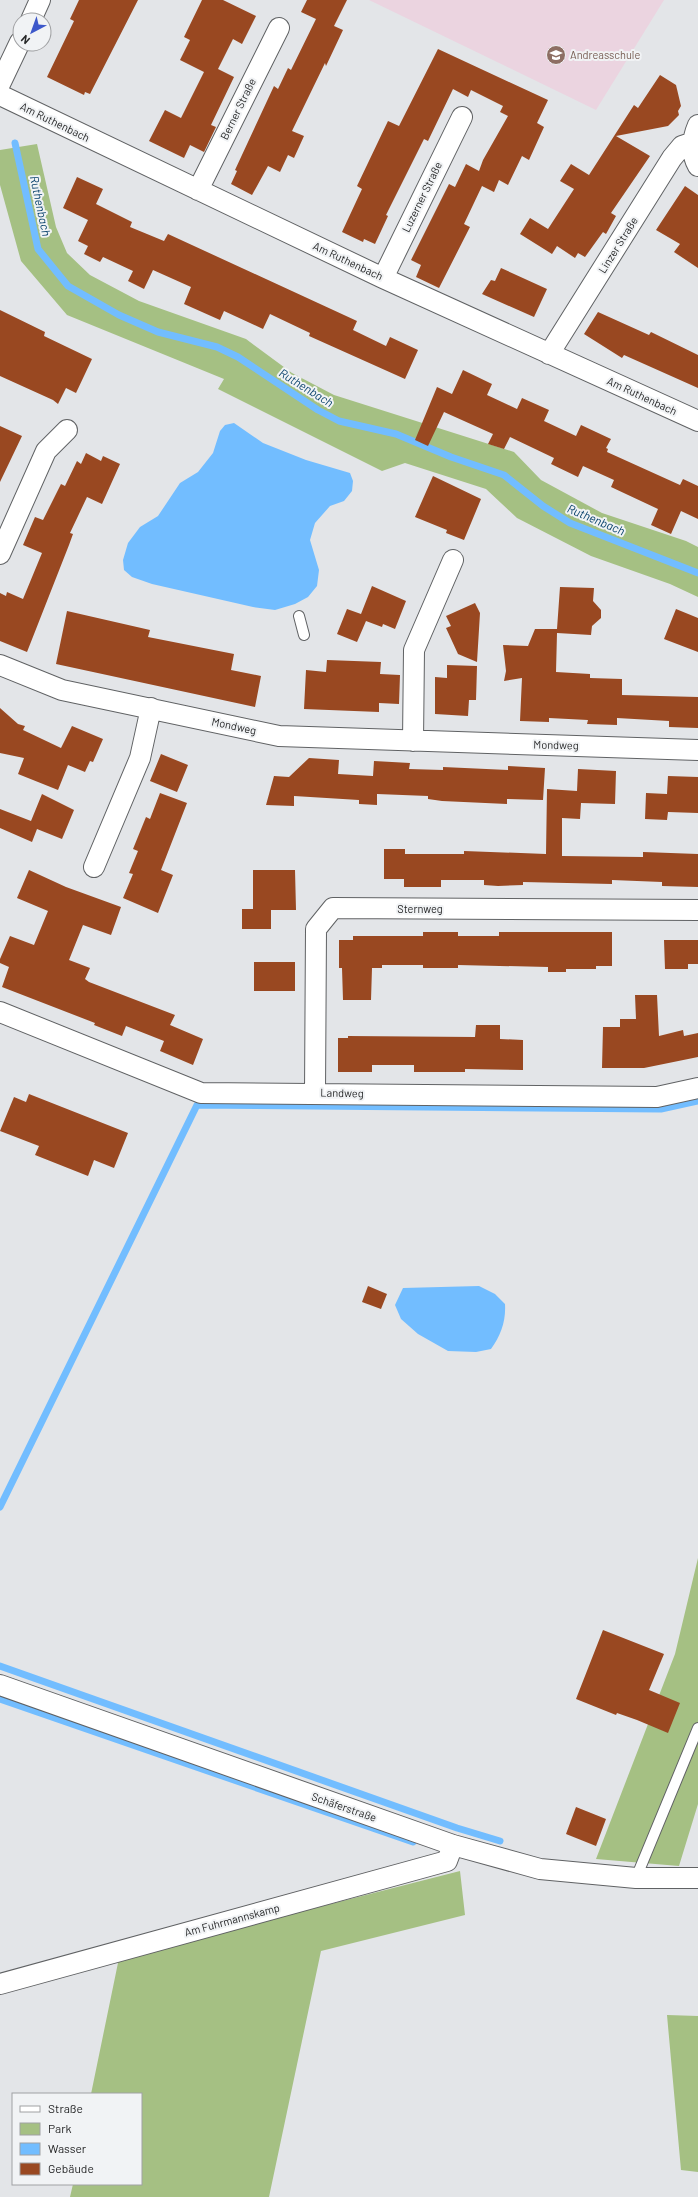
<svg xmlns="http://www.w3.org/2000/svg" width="698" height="2197" font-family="Barlow,sans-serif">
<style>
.education{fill:#ebd4e0}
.green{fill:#a5c083}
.water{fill:#72bdff}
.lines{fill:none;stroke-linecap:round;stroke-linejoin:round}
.stream{stroke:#72bdff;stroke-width:7}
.building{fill:#994821}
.service-casing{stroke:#606264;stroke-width:12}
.minor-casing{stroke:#606264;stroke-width:22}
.service{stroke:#fff;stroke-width:10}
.minor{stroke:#fff;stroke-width:20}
.labels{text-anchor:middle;stroke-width:4;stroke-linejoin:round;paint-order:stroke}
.education-label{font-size:11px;fill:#785e54;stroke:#f1f3f5;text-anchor:start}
.street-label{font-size:11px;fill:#262728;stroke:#f1f3f5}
.water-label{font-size:12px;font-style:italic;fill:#0a436d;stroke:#f1f3f5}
</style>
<rect width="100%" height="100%" fill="#e3e5e8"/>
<!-- education -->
<path class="education" d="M 369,0 L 664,0 L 596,110 Z"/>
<!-- green -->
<path class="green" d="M 37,144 L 56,227 L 67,253 L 90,275 L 139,301 L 246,339 L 292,373 L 334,395 L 514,452 L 541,480 L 602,513 L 686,541 L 698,547 L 698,597 L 670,584 L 591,556 L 517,518 L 486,489 L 405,463 L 382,471 L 218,389 L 224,379 L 67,315 L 21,261 L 0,185 L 0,150 Z
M 698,1558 L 698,1804 L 679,1866 L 596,1859 L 675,1654 Z
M 460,1871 L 465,1915 L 321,1951 L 269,2197 L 70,2197 L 73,2184 L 141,2184 L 141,2094 L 91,2094 L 119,1958 Z
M 667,2015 L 698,2016 L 698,2172 L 681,2170 Z"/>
<!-- water -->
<path class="water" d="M 234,423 L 263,443 L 306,460 L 350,473 L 353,481 L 352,491 L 344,501 L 330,506 L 315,523 L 310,540 L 319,570 L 317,586 L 308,597 L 295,604 L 275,610 L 253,607 L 152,584 L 132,577 L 124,570 L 123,560 L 128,543 L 140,527 L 158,516 L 180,483 L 198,472 L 213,453 L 220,431 L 225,425 Z
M 479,1286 L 495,1294 L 505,1304 C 506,1321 501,1335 491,1349 L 476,1352 L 448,1351 L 418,1334 L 401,1319 L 395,1305 L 403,1288 Z"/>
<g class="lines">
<!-- stream -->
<path class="stream" d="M 15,143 L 38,249 L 68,286 L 119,315 L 158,332 L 217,347 L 238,357 L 318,410 L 339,421 L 396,434 L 451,457 L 504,475 L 543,506 L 570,523 L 698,573
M 0,1507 L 197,1105 L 661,1109 L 698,1101
M 0,1666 L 457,1828 L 500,1841
M 0,1699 L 413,1842"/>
</g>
<!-- building -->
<path class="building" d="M 79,0 L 138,0 L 90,94 L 85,92 L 84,95 L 47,77 L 74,21 L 70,19 Z
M 202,0 L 223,0 L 256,16 L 242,44 L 233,39 L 218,69 L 234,77 L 211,125 L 216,127 L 204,152 L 190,145 L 184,158 L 149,141 L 165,110 L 181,118 L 204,72 L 180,60 L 190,40 L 184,37 Z
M 307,0 L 347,0 L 334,26 L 343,30 L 326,66 L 325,63 L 292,131 L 304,136 L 294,158 L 288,155 L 280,172 L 268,166 L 252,195 L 231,184 L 237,171 L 235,170 L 274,86 L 278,89 L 288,68 L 291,70 L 316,19 L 301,12 Z
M 438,49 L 548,100 L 537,123 L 544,127 L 529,160 L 522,156 L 508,185 L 499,180 L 494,192 L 482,186 L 464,224 L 470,227 L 439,288 L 416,277 L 421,265 L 411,260 L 449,184 L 455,187 L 466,164 L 479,171 L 483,160 L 508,116 L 500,112 L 503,106 L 471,90 L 468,97 L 453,89 L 428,141 L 424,139 L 386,215 L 388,216 L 375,244 L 364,239 L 363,242 L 342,232 L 362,189 L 357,186 L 388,121 L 399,126 Z
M 660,75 L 676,85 L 681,106 L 678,111 L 679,115 L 668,126 L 616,136 L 650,156 L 611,213 L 616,216 L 606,234 L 603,232 L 585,257 L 578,253 L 575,258 L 557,246 L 552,254 L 520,234 L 530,218 L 548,229 L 574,189 L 560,181 L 571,164 L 589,175 L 634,105 L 638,108 Z
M 77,177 L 103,189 L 96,204 L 132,222 L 130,227 L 164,241 L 168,234 L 357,321 L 353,330 L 386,346 L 390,337 L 418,350 L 405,379 L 309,336 L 310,333 L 270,314 L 263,329 L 224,311 L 220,320 L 184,304 L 191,287 L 153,270 L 144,289 L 128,281 L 133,271 L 103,257 L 100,262 L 84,254 L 88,246 L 78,241 L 88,220 L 63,208 Z
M 685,186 L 698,195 L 698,268 L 674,252 L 680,244 L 656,230 Z
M 501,268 L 547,289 L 534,317 L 482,294 L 491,280 L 495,281 Z
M 0,310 L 45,332 L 44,336 L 92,359 L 76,393 L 66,388 L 58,404 L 53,400 L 0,376 Z
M 598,312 L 649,335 L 651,332 L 698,355 L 698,388 L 624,355 L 622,358 L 584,334 Z
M 463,370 L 492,384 L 487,395 L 517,409 L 522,398 L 549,410 L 544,421 L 576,436 L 581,425 L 611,439 L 606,448 L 608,449 L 607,452 L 680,485 L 683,479 L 698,486 L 698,519 L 681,511 L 671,534 L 651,525 L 658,509 L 611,487 L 614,480 L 583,466 L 578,477 L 551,464 L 554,458 L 510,437 L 504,449 L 488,444 L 493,434 L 444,412 L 428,446 L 415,440 L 437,387 L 452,394 Z
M 0,426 L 22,436 L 0,482 Z
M 86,453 L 101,461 L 103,456 L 120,464 L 102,504 L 87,497 L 70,533 L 73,534 L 69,545 L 27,652 L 0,641 L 0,593 L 6,596 L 7,592 L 23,599 L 42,553 L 23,545 L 35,517 L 43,520 L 61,484 L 65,486 L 77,461 L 81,464 Z
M 433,476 L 481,499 L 464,540 L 446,533 L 447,530 L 415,517 Z
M 372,586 L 406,601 L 395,629 L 383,624 L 382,627 L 366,621 L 357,642 L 337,634 L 347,609 L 361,614 Z
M 560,587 L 594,588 L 593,601 L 601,610 L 601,618 L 592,626 L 591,635 L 557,633 L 556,672 L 590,674 L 590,678 L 622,679 L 622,695 L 698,697 L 698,728 L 669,727 L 669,721 L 617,718 L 617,725 L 587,724 L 588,720 L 549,718 L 549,722 L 520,721 L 522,678 L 504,681 L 506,671 L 503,645 L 528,646 L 535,629 L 557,629 Z
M 475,603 L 480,613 L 477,662 L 458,654 L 446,628 L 451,626 L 446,616 Z
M 676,609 L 698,618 L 698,652 L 664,639 Z
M 67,611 L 150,630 L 148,637 L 234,654 L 231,670 L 261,676 L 255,707 L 56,664 Z
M 327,660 L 381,662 L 380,674 L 400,675 L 399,704 L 379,703 L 379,712 L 304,709 L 306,670 L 326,672 Z
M 447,665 L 477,666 L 476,700 L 469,700 L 468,716 L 435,714 L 435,677 L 447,678 Z
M 0,708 L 18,724 L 25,726 L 23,730 L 61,748 L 72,726 L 103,739 L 93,762 L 90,761 L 85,772 L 68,765 L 58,790 L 18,774 L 24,758 L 0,753 Z
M 161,754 L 188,765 L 177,792 L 150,781 Z
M 309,758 L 339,760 L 338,774 L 373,776 L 374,761 L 410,763 L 409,769 L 443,770 L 443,767 L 508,770 L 508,766 L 545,768 L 543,800 L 507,799 L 507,804 L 442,801 L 428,799 L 428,796 L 377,794 L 377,805 L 359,804 L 359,800 L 294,796 L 294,806 L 266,805 L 274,776 L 289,777 Z
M 578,769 L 616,771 L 615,804 L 581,803 L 580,819 L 562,818 L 562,856 L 643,857 L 643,852 L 698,854 L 698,887 L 662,886 L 662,882 L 612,880 L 612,884 L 523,882 L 523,885 L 498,886 L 484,885 L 484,880 L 441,880 L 441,887 L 404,887 L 404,879 L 384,879 L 384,849 L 405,849 L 405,854 L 464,854 L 464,851 L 546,854 L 547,789 L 577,791 Z
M 668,776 L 698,777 L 698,813 L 668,812 L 667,820 L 645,819 L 646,793 L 667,794 Z
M 160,793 L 187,803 L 161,870 L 173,875 L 158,913 L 123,898 L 133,874 L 129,873 L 138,851 L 133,849 L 146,817 L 150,819 Z
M 42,794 L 74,810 L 62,839 L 37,829 L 32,842 L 0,828 L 0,809 L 31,821 Z
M 29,870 L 66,887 L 121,907 L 111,935 L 83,925 L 69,960 L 90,968 L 85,979 L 89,982 L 175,1015 L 170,1025 L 203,1039 L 193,1065 L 160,1051 L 164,1041 L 126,1026 L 122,1036 L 94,1025 L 95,1023 L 2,987 L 9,967 L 0,963 L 0,959 L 10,936 L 34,945 L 48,911 L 17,898 Z
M 253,870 L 295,870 L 296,910 L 271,910 L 271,929 L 242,929 L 242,909 L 253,909 Z
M 423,932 L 458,932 L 458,936 L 499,936 L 499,932 L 612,932 L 612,966 L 596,966 L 596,969 L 566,969 L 566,972 L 548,972 L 548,967 L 458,965 L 458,968 L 423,968 L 423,965 L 382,965 L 382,968 L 372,968 L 371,1000 L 343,1000 L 342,968 L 339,968 L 339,940 L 353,940 L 353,936 L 423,936 Z
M 664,940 L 698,940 L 698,964 L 688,964 L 688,969 L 665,969 Z
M 254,962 L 295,962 L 295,991 L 254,991 Z
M 635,995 L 657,995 L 659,1036 L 683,1030 L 684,1036 L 698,1033 L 698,1057 L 644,1068 L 602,1068 L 603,1027 L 620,1027 L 620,1019 L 636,1019 Z
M 476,1025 L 500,1025 L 500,1039 L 523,1040 L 523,1070 L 465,1069 L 465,1072 L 414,1072 L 414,1065 L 372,1065 L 372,1072 L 338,1072 L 338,1038 L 348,1038 L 348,1036 L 475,1037 Z
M 29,1094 L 128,1133 L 114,1168 L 94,1160 L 88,1176 L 35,1155 L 39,1146 L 0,1131 L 14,1097 L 26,1102 Z
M 368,1286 L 387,1294 L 381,1309 L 362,1302 Z
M 603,1630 L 664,1654 L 649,1690 L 680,1703 L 668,1733 L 637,1720 L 617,1713 L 616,1715 L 576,1699 Z
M 576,1807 L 606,1819 L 596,1846 L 566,1834 Z"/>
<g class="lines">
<!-- service casing -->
<g class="service-casing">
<path id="service" d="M 299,616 L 304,635
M 636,1878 L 698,1728"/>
</g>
<!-- minor casing -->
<g class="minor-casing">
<path id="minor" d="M 31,20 L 40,0
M 0,84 L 20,42
M 0,95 L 383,278 L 698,421
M 698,125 C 692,139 690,152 698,166
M 198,190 L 279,28
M 383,278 L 462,117
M 549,354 L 672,158 L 682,146 L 691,143
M 0,554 L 46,451 L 67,430
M 0,665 L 62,690 L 279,736 L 698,750
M 413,741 L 414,650 L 453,560
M 94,867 L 140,758 L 151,708
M 0,1012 L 201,1093 L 657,1097 L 698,1088
M 315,1093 L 316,929 L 333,908 L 698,910
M 0,1685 L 453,1845 L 540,1869 L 636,1878 L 698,1878
M 0,1984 L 447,1861 L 453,1845"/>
</g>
<!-- service -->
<use href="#service" class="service"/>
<!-- minor -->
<use href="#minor" class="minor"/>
</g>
<!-- icons -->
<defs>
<g id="school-disc" transform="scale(1)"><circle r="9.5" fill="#8d6e63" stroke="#f1f3f5"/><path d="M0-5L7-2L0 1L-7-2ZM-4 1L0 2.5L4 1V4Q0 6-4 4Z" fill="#fff"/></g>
</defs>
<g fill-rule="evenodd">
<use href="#school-disc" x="556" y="55"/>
</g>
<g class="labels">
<!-- education labels -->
<g class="education-label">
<text x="570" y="59">Andreasschule</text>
</g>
<!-- street labels -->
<g class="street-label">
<text transform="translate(238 109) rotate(-64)" y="4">Berner Straße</text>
<text transform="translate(55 122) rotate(26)" y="4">Am Ruthenbach</text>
<text transform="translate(422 197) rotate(-64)" y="4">Luzerner Straße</text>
<text transform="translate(618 245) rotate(-58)" y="4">Linzer Straße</text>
<text transform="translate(348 261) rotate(25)" y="4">Am Ruthenbach</text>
<text transform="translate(642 396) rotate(25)" y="4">Am Ruthenbach</text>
<text transform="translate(234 726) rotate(12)" y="4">Mondweg</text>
<text transform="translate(556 745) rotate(1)" y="4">Mondweg</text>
<text x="420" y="913">Sternweg</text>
<text transform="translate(342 1093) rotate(1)" y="4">Landweg</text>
<text transform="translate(344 1807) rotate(19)" y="4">Schäferstraße</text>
<text transform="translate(232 1920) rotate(-15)" y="4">Am Fuhrmannskamp</text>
</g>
<!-- water labels -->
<g class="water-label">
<text transform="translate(40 206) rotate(78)" y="4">Ruthenbach</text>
<text transform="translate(306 388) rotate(32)" y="4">Ruthenbach</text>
<text transform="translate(596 520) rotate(23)" y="4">Ruthenbach</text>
</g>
</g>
<!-- legend -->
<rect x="12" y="2093" width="130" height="92" fill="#f1f3f5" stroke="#a0a1a3"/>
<rect x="20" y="2106" width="20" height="6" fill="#ffffff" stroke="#a0a1a3"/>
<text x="48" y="2113" font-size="12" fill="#262728">Straße</text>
<rect x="20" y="2123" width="20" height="12" fill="#a5c083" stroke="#a0a1a3"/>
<text x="48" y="2133" font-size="12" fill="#262728">Park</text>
<rect x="20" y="2143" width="20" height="12" fill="#72bdff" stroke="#a0a1a3"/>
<text x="48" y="2153" font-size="12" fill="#262728">Wasser</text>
<rect x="20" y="2163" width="20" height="12" fill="#994821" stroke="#a0a1a3"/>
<text x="48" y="2173" font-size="12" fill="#262728">Gebäude</text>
<!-- north arrow -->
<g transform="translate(32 32) rotate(221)"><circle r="19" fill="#f1f3f5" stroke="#a0a1a3"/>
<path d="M0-3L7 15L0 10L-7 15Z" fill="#3d58ca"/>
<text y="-6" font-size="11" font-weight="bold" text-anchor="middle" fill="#262728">N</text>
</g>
</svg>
